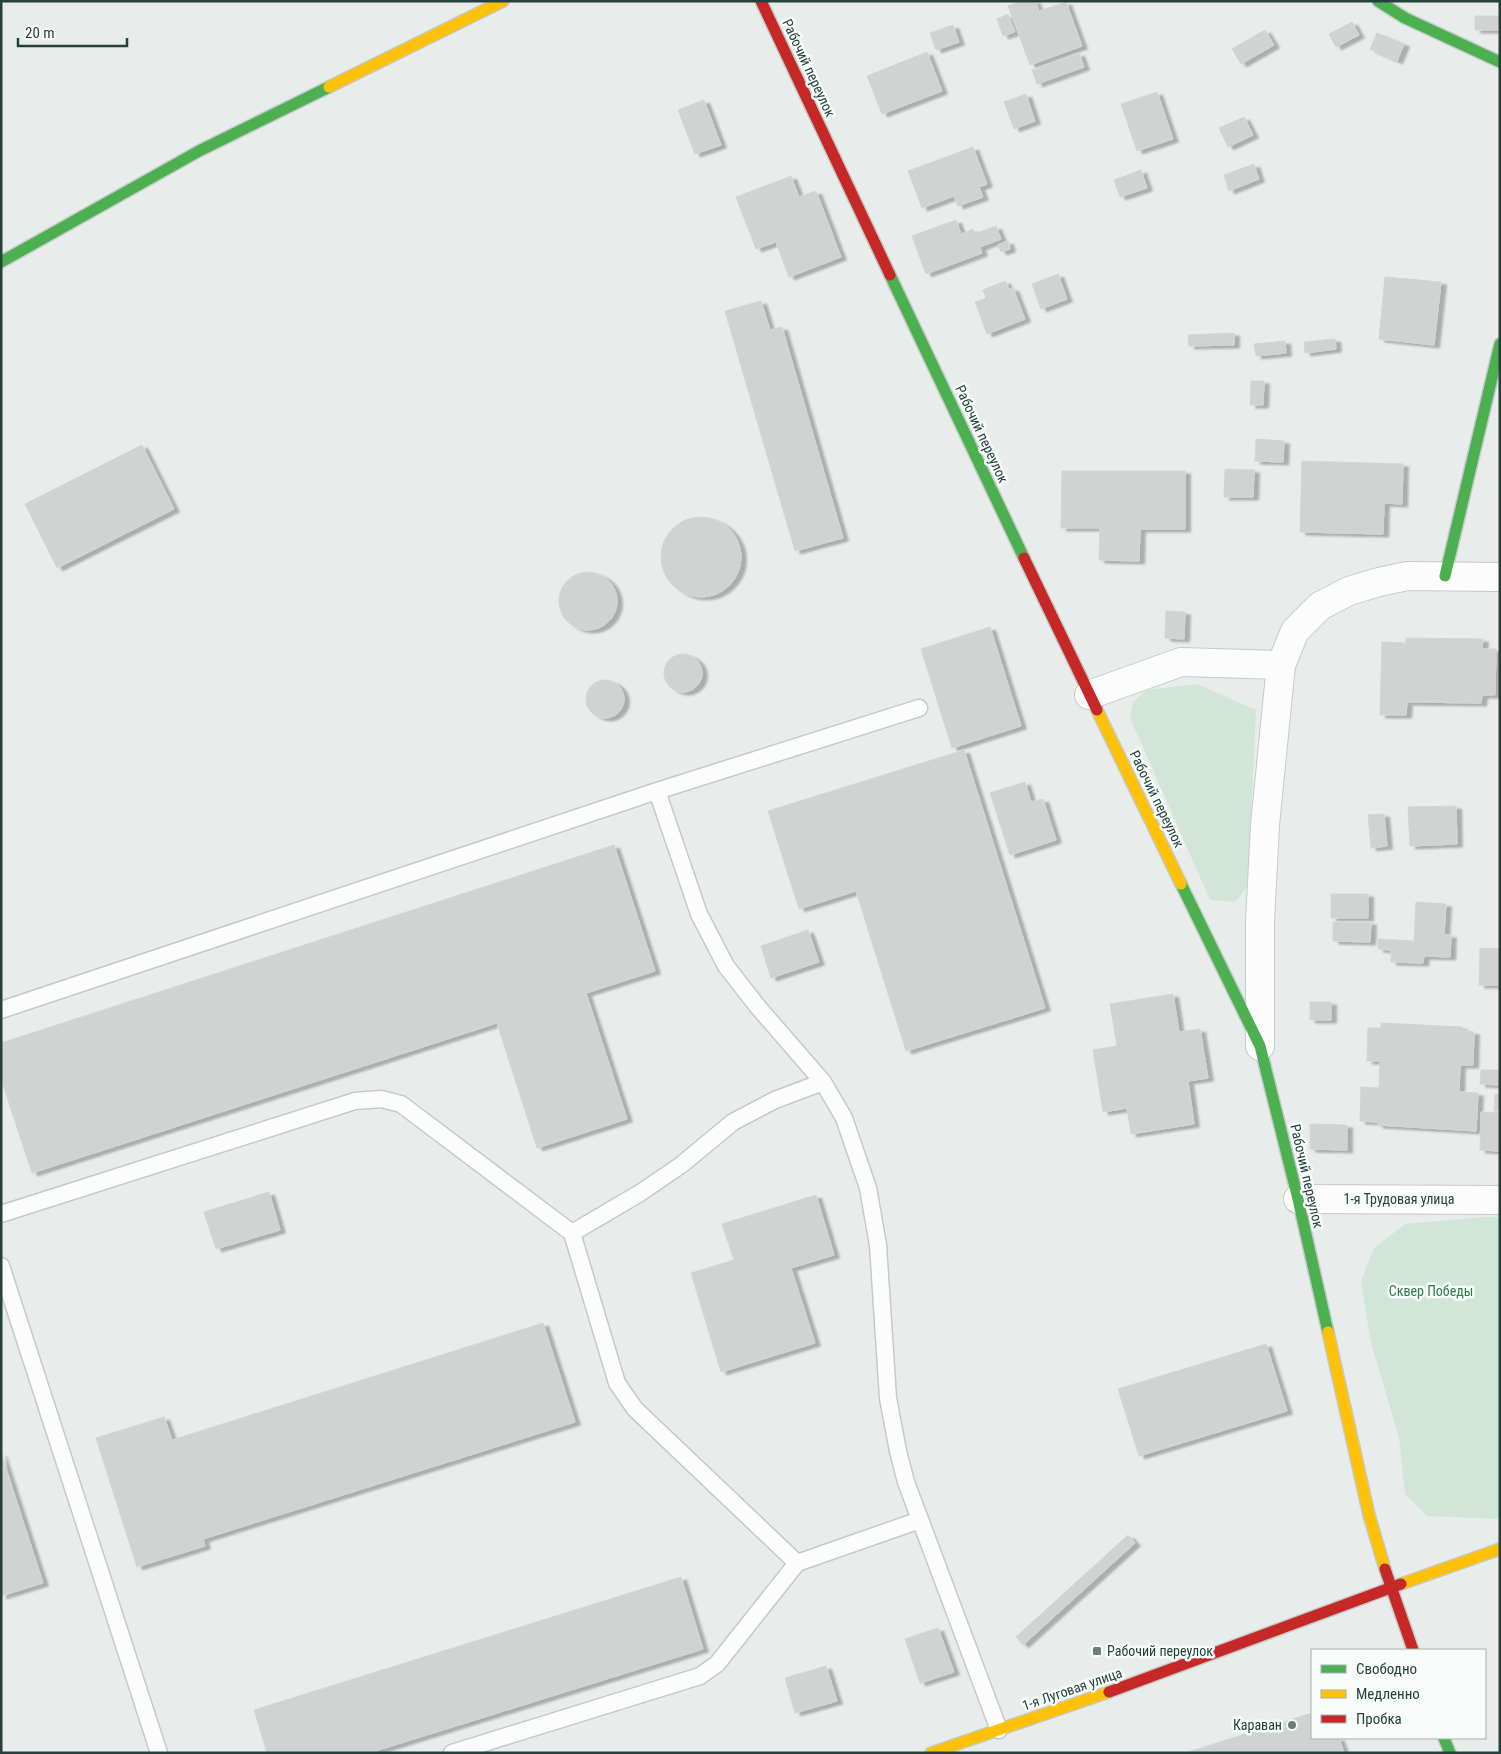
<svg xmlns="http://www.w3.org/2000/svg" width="1501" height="1754" font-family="'Roboto Condensed',sans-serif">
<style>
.green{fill:#d1e6d8}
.building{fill:#cfd4d2;stroke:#d1d6d4;filter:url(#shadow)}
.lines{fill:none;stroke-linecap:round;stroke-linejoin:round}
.lane-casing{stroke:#c5cac8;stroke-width:19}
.street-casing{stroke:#c5cac8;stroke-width:30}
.fast-casing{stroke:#c3cbc8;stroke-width:14}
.slow-casing{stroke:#c3cbc8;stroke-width:14}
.jam-casing{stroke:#c3cbc8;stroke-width:14}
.lane{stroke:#fcfcfc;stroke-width:16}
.street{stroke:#fcfcfc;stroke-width:28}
.fast{stroke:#4caf50;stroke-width:11}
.slow{stroke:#ffc107;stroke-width:11}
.jam{stroke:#c62828;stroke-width:11}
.poi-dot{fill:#697e78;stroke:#f7fbf9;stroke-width:2}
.labels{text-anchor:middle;stroke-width:5;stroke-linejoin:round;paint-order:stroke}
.street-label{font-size:14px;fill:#24423a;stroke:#f7fbf9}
.park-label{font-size:14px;fill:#2d7a4b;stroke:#f7fbf9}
.poi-label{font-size:14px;fill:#24423a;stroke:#f7fbf9;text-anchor:start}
</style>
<defs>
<filter id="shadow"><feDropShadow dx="5.5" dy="3" stdDeviation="1" flood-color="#0004"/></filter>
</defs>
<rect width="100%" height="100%" fill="#e8edeb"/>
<!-- green -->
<path class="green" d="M 1197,684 L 1256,710 L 1248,886 L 1235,902 L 1210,900 L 1130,718 L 1133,702 L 1147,690 Z
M 1484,1217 L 1500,1217 L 1500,1519 L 1427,1516 L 1405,1494 L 1399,1438 L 1370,1339 L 1361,1281 L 1374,1248 L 1405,1224 Z"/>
<!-- building -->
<path class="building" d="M 1022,1 L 1035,1 L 1039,11 L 1066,2 L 1082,46 L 1030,65 L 1008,6 Z
M 1008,14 L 1015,32 L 1003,36 L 997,19 Z
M 1475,16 L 1500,16 L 1500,30 L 1475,30 Z
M 1352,22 L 1359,35 L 1336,47 L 1329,34 Z
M 953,25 L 959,42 L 936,50 L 930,33 Z
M 1265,30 L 1274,45 L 1241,64 L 1232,49 Z
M 1377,33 L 1404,44 L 1397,61 L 1370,49 Z
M 927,52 L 942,91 L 882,114 L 867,76 Z
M 1079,53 L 1084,67 L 1037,84 L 1032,70 Z
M 1157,92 L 1173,139 L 1137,151 L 1121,104 Z
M 1026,94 L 1035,121 L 1014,129 L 1004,102 Z
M 704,100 L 721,145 L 695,154 L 678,110 Z
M 1244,117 L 1253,135 L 1228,147 L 1219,128 Z
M 973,147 L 987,184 L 979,187 L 983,197 L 958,206 L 954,196 L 922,208 L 908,171 Z
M 1254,164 L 1259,179 L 1229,191 L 1224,175 Z
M 1141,170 L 1147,188 L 1120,197 L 1114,180 Z
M 791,176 L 799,197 L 816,191 L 841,257 L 789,277 L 776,242 L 756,249 L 736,197 Z
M 956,220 L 961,234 L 973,229 L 975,234 L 996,226 L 1001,239 L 980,247 L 982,253 L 926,274 L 912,236 Z
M 1008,241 L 1010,249 L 1001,252 L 998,245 Z
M 1058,274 L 1067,299 L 1041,309 L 1032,284 Z
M 1385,277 L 1441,282 L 1434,345 L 1379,339 Z
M 1005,281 L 1009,289 L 1013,288 L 1025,319 L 987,334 L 975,302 L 986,298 L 983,290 Z
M 761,301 L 770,330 L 782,327 L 843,538 L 795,551 L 725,311 Z
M 1234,333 L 1234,345 L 1189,346 L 1188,335 Z
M 1335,339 L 1336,349 L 1305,353 L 1304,342 Z
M 1285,341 L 1286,353 L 1256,356 L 1254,344 Z
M 1251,381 L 1264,381 L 1263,405 L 1250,405 Z
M 1256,439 L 1284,441 L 1283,462 L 1255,461 Z
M 142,445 L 174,509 L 57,568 L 25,504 Z
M 1302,461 L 1403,464 L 1402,504 L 1384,503 L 1383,534 L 1300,532 Z
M 1225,469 L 1254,470 L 1253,497 L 1224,497 Z
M 1062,471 L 1185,471 L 1185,529 L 1140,529 L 1139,561 L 1099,560 L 1100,528 L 1061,528 Z
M661 557a40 40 0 1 1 80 0a40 40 0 1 1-80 0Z
M559 601a29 29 0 1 1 58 0a29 29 0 1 1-58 0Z
M 1166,611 L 1185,612 L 1184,639 L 1165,638 Z
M 990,627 L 1021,726 L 952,748 L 921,649 Z
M 1406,638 L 1483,639 L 1482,649 L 1496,649 L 1495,695 L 1482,695 L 1481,703 L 1405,702 Z
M 1382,642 L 1405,643 L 1404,703 L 1407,703 L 1406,715 L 1380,715 Z
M664 673a19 19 0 1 1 38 0a19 19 0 1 1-38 0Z
M586 699a19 19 0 1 1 38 0a19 19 0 1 1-38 0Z
M 964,750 L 1045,1008 L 906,1051 L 856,891 L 799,909 L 768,811 Z
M 1025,782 L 1031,802 L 1043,799 L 1056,840 L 1010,855 L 990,793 Z
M 1456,806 L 1457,844 L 1410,846 L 1408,807 Z
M 1384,814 L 1387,846 L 1371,848 L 1368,815 Z
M 614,845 L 655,971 L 586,993 L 627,1119 L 537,1148 L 497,1023 L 32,1173 L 1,1079 L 1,1043 Z
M 1331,894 L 1368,894 L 1368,918 L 1331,918 Z
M 1416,902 L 1446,904 L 1444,935 L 1451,935 L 1450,957 L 1424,956 L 1423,963 L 1391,962 L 1391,950 L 1378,949 L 1378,939 L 1414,941 Z
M 1333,922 L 1371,922 L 1370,942 L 1333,941 Z
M 808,930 L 819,962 L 771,978 L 761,946 Z
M 1480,948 L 1500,949 L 1500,985 L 1479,985 Z
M 1173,994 L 1179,1032 L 1200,1029 L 1208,1078 L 1188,1081 L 1194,1124 L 1131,1134 L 1127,1108 L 1103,1112 L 1093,1050 L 1117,1046 L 1110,1004 Z
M 1310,1002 L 1331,1002 L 1331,1020 L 1310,1020 Z
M 1381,1023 L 1462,1027 L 1462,1031 L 1474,1032 L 1473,1065 L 1460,1065 L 1459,1092 L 1478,1093 L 1476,1131 L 1378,1125 L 1377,1122 L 1360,1121 L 1361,1087 L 1379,1088 L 1380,1061 L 1367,1061 L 1368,1028 L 1381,1028 Z
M 1481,1070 L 1500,1070 L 1500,1080 L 1498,1080 L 1498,1085 L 1480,1084 Z
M 1500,1086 L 1500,1111 L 1494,1111 L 1495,1094 L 1499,1094 Z
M 1481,1112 L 1500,1113 L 1500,1151 L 1480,1150 Z
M 1310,1124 L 1347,1125 L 1347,1150 L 1310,1149 Z
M 269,1192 L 280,1230 L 216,1249 L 204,1212 Z
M 816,1195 L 834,1255 L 791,1268 L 815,1343 L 721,1372 L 691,1273 L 734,1260 L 722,1224 Z
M 543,1323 L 575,1422 L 203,1539 L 205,1546 L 137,1567 L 96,1438 L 164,1417 L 172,1440 Z
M 1266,1344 L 1287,1411 L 1139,1456 L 1118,1389 Z
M 1,1453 L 43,1583 L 1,1596 Z
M 1128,1535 L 1135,1543 L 1023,1645 L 1016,1637 Z
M 681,1577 L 703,1649 L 369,1753 L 267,1753 L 254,1710 Z
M 938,1628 L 954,1672 L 920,1683 L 905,1639 Z
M 826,1666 L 837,1701 L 795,1713 L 785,1678 Z
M 1312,1713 L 1312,1738 L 1339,1738 L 1344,1753 L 1185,1753 Z"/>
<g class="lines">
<!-- lane casing -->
<g class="lane-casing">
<path id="lane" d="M 657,791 L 699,914 L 726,966 L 758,1007 L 823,1082 L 844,1118 L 868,1188 L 878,1245 L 888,1398 L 898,1451 L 906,1482 L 999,1730
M 1,1010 L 657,791 L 919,708
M 1,1214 L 355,1101 L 381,1099 L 401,1104 L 572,1233
M 1,1266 L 159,1753
M 797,1563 L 635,1409 L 617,1383 L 572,1233 L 640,1193 L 681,1165 L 733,1122 L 775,1100 L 823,1082
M 452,1753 L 700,1676 L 717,1664 L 797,1563 L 920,1520"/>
</g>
<!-- street casing -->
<g class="street-casing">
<path id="street" d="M 1089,695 L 1181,662 L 1281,665
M 1260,1046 L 1260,922 L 1265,825 L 1281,665 L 1295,631 L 1320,606 L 1349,591 L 1379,582 L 1407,576 L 1500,577
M 1298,1199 L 1500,1200"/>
</g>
<!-- fast casing -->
<g class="fast-casing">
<path id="fast" d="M 1378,1 L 1405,18 L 1500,62
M 1,262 L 199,151 L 329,87
M 890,275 L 1024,558
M 1445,576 L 1500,344
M 1181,884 L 1260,1046 L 1298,1199 L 1328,1332
M 1444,1738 L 1450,1753"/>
</g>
<!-- slow casing -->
<g class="slow-casing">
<path id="slow" d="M 329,87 L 503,1
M 1097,710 L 1181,884
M 1328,1332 L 1369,1515 L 1385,1569
M 1401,1584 L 1500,1549
M 931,1753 L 1109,1692"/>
</g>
<!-- jam casing -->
<g class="jam-casing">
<path id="jam" d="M 761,1 L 890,275
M 1024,558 L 1097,710
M 1385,1569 L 1413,1650
M 1109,1692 L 1401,1584"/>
</g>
<!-- lane -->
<use href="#lane" class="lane"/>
<!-- street -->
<use href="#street" class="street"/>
<!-- fast -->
<use href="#fast" class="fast"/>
<!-- slow -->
<use href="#slow" class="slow"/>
<!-- jam -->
<use href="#jam" class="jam"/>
</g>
<!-- markers -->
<g class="poi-dot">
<rect x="1092" y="1646" width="10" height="10" rx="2.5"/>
<circle cx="1292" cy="1725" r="5"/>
</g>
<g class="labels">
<!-- street labels -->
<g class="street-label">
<text transform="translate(809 68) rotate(65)" y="5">Рабочий переулок</text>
<text transform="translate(982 434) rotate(65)" y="5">Рабочий переулок</text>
<text transform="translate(1157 799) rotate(64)" y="5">Рабочий переулок</text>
<text transform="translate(1307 1176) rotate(77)" y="5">Рабочий переулок</text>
<text x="1399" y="1204">1-я Трудовая улица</text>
<text transform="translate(1072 1689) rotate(-19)" y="5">1-я Луговая улица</text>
</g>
<!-- park labels -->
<g class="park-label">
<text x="1431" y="1296">Сквер Победы</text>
</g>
<!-- poi labels -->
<g class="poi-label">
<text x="1107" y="1656">Рабочий переулок</text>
<text x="1282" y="1730" text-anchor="end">Караван</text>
</g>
</g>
<!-- border -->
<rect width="1501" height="1754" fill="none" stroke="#24423a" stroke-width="5"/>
<!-- legend -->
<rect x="1311" y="1649" width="175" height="90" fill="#f7fbf9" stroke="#a3b1ad"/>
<rect x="1321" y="1665" width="25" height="8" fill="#4caf50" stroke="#a3b1ad"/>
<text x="1356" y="1674" font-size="15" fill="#24423a">Свободно</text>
<rect x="1321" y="1690" width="25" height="8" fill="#ffc107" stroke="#a3b1ad"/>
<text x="1356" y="1699" font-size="15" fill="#24423a">Медленно</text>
<rect x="1321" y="1715" width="25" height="8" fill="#c62828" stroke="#a3b1ad"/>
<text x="1356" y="1724" font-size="15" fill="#24423a">Пробка</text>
<!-- scale -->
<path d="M18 38v8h109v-8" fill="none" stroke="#24423a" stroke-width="2.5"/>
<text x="25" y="38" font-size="15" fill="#24423a" stroke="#f7fbf9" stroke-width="4" paint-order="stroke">20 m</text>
</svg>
